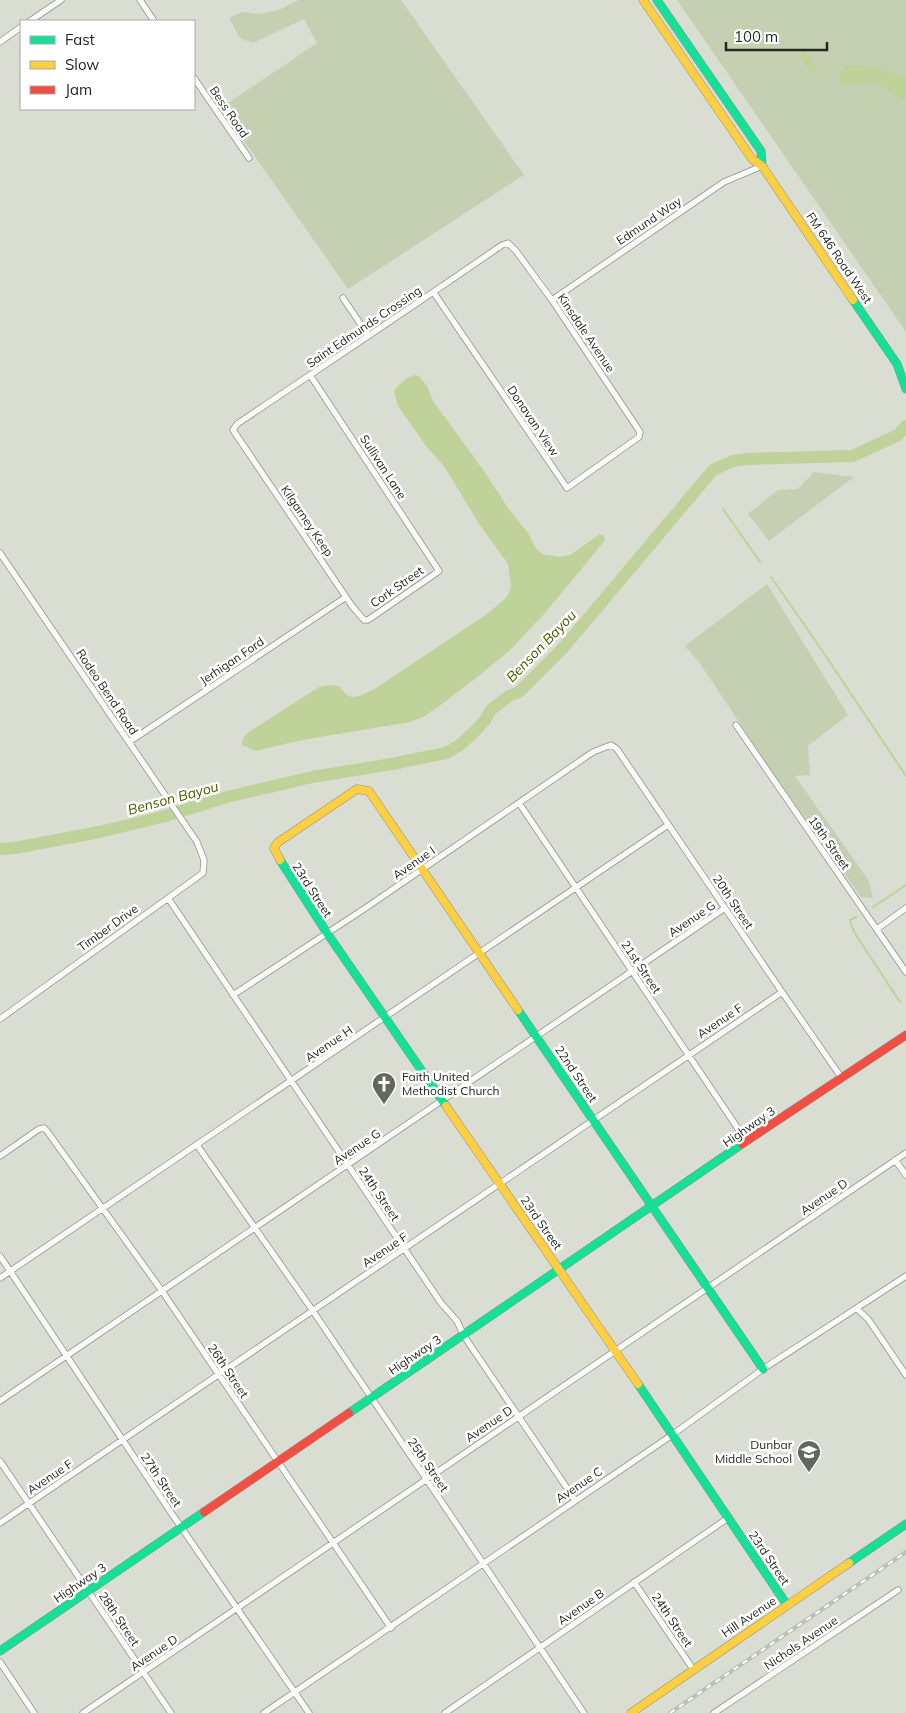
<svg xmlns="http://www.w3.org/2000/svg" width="906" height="1713" font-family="Mulish,sans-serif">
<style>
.green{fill:#c5cfb1}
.water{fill:#bfd299}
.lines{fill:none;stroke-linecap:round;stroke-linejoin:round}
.stream{stroke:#bfd299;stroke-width:2}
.river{stroke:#bfd299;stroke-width:12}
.street-casing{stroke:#90938b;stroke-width:7}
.fast-casing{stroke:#90938b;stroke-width:9}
.slow-casing{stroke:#90938b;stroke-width:9}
.jam-casing{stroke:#90938b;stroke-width:9}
.street{stroke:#f9faf8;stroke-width:5.5}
.fast{stroke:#16e098;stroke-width:8}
.slow{stroke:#ffcf43;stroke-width:8}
.jam{stroke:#f24e42;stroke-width:8}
.rail-casing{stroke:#bcbeba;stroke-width:4}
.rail{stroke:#fff;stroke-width:2;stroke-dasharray:5.5;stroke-linecap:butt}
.labels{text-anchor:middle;stroke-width:5;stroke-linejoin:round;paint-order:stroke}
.street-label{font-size:12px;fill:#24271f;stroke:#fff}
.poi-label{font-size:12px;fill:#24271f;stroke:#fff;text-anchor:start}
.water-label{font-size:14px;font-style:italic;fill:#465b00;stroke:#fff}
</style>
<rect width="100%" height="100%" fill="#daddd2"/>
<!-- green -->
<path class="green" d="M 299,0 L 401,0 L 524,175 L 348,289 L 221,108 L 317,43 L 304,19 L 253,43 L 240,38 L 229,18 L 242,12 L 259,14 L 279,10 Z
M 677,0 L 906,0 L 906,332 Z
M 814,472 L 854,477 L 769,541 L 748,514 L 778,490 L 798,489 Z
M 767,584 L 848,715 L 808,746 L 810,775 L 795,776 L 869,881 L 873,898 L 861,897 L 769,767 L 699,662 L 685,646 Z"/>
<!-- water -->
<path class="water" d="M 805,52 L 816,67 L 810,71 L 800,56 Z
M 854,65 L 874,67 L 906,77 L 906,96 L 902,99 L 892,94 L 883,85 L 868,82 L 852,85 L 842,83 L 839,74 L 845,66 Z
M 415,375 L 420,377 L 427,386 L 433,401 L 484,471 L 508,508 L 528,533 L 535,547 L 542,554 L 560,557 L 570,555 L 600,534 L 604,536 L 605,540 L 598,549 L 544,614 L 510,650 L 476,678 L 438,707 L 423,717 L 410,722 L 302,740 L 256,751 L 242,745 L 243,738 L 249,732 L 319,687 L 331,685 L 339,686 C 351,704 360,696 376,688 L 487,614 L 507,597 L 511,587 L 508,564 L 478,522 L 444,466 L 426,446 L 398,406 L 394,391 C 399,384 407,377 415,375 Z"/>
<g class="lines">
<!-- stream -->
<path class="stream" d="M 695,491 L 697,492
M 723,509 L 760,562
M 771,577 L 815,640 L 906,776
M 873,907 L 906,885
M 856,917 L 850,920 L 854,932 L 900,1002"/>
<!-- river -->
<path class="river" d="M 0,849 L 15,848 L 99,832 L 162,817 L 227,797 L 312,777 L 392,764 L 446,753 L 460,745 L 474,732 L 485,720 L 491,710 L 509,696 L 519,692 L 564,647 L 713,470 L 733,461 L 747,459 L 853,456 L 898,435 L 906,426"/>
<!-- street casing -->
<g class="street-casing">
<path id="street" d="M 140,0 L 154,21
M 30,21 L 61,0
M 0,42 L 21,27
M 194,78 L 249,158
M 343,298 L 368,335
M 552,300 L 724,182 L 762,166
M 310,375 L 439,571 L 368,620 L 364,620 L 352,606 L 233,430 L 237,424 C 326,364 414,306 502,245 L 508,243 L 516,251 L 552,300 L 640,432 L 639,437 L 567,488 L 434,293
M 0,553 L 197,842 L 204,860 L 203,873 L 0,1019
M 736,725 L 906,972
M 129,742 L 346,597
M 519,803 L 747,1142
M 168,898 L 441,1303 L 457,1321 L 464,1336 L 575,1500
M 877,929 L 906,908
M 233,995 L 367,907 L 593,752 L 611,745 L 617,749 L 782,992 L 841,1077
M 197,1145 L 313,1311 L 584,1713
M 0,1156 L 39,1129 L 44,1128 L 47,1131 L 162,1291 L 391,1628
M 895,1160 L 906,1175
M 0,1256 L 172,1514 L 309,1713
M 0,1278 L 668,825
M 857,1309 L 868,1319 L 906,1375
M 0,1401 L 725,908
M 0,1461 L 171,1713
M 0,1523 L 782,992
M 634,1582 L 693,1669
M 0,1662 L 34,1713
M 83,1713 L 906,1153
M 264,1713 L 672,1435 L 763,1369 L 906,1276
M 445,1713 L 728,1518
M 714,1713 L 898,1590"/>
</g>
<!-- fast casing -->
<g class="fast-casing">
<path id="fast" d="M 657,0 L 761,151 L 762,166
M 853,300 L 897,364 L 906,389
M 280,860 L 327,933 L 446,1106
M 518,1010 L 763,1369
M 638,1384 L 787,1605
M 349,1413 L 742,1144
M 849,1563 L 906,1524
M 0,1651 L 204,1512"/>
</g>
<!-- slow casing -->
<g class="slow-casing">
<path id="slow" d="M 643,0 L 752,159 L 762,166 L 853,300
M 280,860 L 274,848 L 277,843 L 357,789 L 369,791 L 518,1010
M 446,1106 L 638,1384
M 631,1713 L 849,1563"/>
</g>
<!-- jam casing -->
<g class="jam-casing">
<path id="jam" d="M 742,1144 L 906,1035
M 204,1512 L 349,1413"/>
</g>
<!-- street -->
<use href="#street" class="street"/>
<!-- fast -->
<use href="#fast" class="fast"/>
<!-- slow -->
<use href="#slow" class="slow"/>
<!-- jam -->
<use href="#jam" class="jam"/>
<!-- rail casing -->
<g class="rail-casing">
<path id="rail" d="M 670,1713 L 906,1552"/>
</g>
<!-- rail -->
<use href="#rail" class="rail"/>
</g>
<!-- icons -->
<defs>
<g id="church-pin" transform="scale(1.25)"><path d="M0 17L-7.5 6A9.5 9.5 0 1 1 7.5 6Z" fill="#64675e" stroke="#fff"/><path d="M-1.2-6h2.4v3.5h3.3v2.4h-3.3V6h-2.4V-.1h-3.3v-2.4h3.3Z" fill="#fff"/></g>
<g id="school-pin" transform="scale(1.25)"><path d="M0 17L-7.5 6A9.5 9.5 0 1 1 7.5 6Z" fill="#64675e" stroke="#fff"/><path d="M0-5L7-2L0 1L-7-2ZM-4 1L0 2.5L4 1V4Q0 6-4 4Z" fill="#fff"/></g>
</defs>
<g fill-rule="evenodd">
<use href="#church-pin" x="384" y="1084"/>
<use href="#school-pin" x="809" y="1452"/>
</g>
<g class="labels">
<!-- street labels -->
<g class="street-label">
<text transform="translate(229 112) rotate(56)" y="4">Bess Road</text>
<text transform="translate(649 221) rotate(-34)" y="4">Edmund Way</text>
<text transform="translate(839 258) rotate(56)" y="4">FM 646 Road West</text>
<text transform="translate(364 327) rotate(-34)" y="4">Saint Edmunds Crossing</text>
<text transform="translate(586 333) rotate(56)" y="4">Kinsdale Avenue</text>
<text transform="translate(533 421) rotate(56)" y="4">Donavan View</text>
<text transform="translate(383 467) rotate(57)" y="4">Sullivan Lane</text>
<text transform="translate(307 521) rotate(56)" y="4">Kilgarney Keep</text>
<text transform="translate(397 587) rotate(-35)" y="4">Cork Street</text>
<text transform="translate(232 661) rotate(-34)" y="4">Jerhigan Ford</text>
<text transform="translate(107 692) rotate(56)" y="4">Rodeo Bend Road</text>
<text transform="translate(829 843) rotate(55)" y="4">19th Street</text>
<text transform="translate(414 863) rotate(-35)" y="4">Avenue I</text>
<text transform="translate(312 890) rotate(57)" y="4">23rd Street</text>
<text transform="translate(733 902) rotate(56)" y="4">20th Street</text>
<text transform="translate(692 919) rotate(-34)" y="4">Avenue G</text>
<text transform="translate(108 928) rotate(-36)" y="4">Timber Drive</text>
<text transform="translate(641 967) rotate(56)" y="4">21st Street</text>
<text transform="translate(720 1021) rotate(-34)" y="4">Avenue F</text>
<text transform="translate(329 1044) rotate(-34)" y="4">Avenue H</text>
<text transform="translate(576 1074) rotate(56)" y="4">22nd Street</text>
<text transform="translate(749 1127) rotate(-35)" y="4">Highway 3</text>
<text transform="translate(357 1147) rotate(-34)" y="4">Avenue G</text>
<text transform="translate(379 1194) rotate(56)" y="4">24th Street</text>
<text transform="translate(824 1197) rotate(-34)" y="4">Avenue D</text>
<text transform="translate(541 1223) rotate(55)" y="4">23rd Street</text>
<text transform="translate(385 1250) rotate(-34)" y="4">Avenue F</text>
<text transform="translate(415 1355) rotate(-34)" y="4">Highway 3</text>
<text transform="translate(228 1371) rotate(56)" y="4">26th Street</text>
<text transform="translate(489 1424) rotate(-34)" y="4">Avenue D</text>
<text transform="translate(428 1465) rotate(56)" y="4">25th Street</text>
<text transform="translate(50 1477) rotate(-34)" y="4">Avenue F</text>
<text transform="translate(161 1480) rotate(56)" y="4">27th Street</text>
<text transform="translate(579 1485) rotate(-34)" y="4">Avenue C</text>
<text transform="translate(769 1558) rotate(56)" y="4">23rd Street</text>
<text transform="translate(80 1583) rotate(-34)" y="4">Highway 3</text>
<text transform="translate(581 1607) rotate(-35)" y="4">Avenue B</text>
<text transform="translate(749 1617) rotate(-34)" y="4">Hill Avenue</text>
<text transform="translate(119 1619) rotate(56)" y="4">28th Street</text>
<text transform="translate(672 1620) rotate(56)" y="4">24th Street</text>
<text transform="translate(801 1643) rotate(-34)" y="4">Nichols Avenue</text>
<text transform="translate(154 1653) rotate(-34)" y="4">Avenue D</text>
</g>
<!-- poi labels -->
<g class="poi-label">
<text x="402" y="1081">Faith United<tspan x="402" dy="14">Methodist Church</tspan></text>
<text x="792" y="1449" text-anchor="end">Dunbar<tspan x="792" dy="14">Middle School</tspan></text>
</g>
<!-- water labels -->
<g class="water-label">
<text transform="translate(541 646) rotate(-46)" y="5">Benson Bayou</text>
<text transform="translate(173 798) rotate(-15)" y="5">Benson Bayou</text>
</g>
</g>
<!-- legend -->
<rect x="20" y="20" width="175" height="90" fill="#ffffff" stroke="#a7a9a5"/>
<rect x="30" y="36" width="25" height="8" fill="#16e098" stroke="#a7a9a5"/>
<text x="65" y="45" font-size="15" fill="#24271f">Fast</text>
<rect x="30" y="61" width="25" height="8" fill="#ffcf43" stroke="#a7a9a5"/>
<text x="65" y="70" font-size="15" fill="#24271f">Slow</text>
<rect x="30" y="86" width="25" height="8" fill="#f24e42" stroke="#a7a9a5"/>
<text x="65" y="95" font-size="15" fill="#24271f">Jam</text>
<!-- scale -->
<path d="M726 42v8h101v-8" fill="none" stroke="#24271f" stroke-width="2.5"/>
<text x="734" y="42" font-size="15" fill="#24271f" stroke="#ffffff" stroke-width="4" paint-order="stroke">100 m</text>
</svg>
